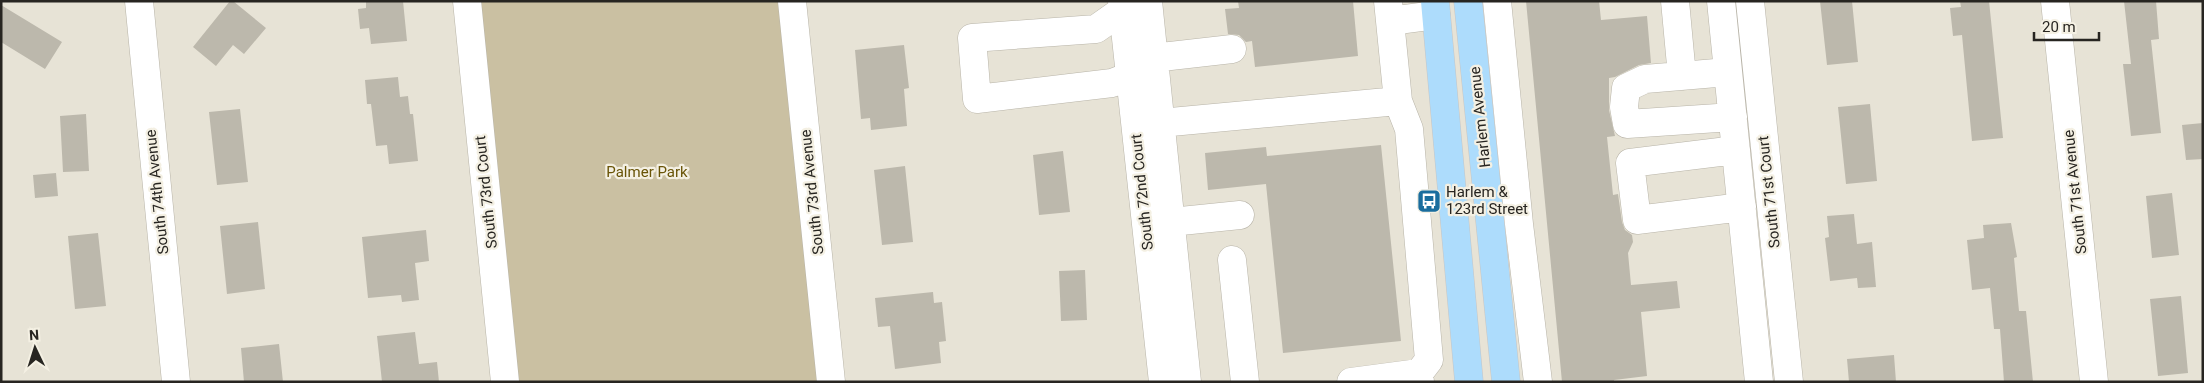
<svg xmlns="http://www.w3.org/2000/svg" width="2204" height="383" font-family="Roboto,sans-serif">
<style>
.green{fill:#cac0a2}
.building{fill:#bcb8ac}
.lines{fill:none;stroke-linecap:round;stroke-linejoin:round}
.minor-casing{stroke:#b8b4a8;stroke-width:29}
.major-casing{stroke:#c7c6c5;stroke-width:29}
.minor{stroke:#fff;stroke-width:28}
.major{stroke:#addcfc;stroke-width:28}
.labels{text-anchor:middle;stroke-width:4.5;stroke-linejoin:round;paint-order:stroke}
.street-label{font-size:15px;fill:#272521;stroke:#f4f0e3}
.park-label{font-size:15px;fill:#695407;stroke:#f4f0e3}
.poi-label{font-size:15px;fill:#272521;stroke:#f4f0e3;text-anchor:start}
</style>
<rect width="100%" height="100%" fill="#e7e3d6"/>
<!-- green -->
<path class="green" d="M 476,1 L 784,1 L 822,382 L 515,382 Z"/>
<!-- building -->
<path class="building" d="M 230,1 L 233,1 L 266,28 L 244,54 L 233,45 L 216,66 L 193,47 Z
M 366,1 L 403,1 L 407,41 L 371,44 L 369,28 L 360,29 L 358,9 L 366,8 Z
M 1238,1 L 1353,1 L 1358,56 L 1255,67 L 1252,41 L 1246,42 L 1239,35 L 1228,34 L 1225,9 L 1239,8 Z
M 1526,1 L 1599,1 L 1601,20 L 1647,16 L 1651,63 L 1639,65 L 1615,77 L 1609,78 L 1609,110 L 1615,136 L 1607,137 L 1613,195 L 1618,194 L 1622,222 L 1625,230 L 1632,235 L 1633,242 L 1628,253 L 1631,285 L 1677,281 L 1680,308 L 1641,312 L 1647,376 L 1614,380 L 1614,382 L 1562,382 Z
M 1820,1 L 1852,1 L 1858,62 L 1827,65 Z
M 1960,1 L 1989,1 L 2003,138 L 1972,141 L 1962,35 L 1953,36 L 1950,8 L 1961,7 Z
M 2124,1 L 2156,1 L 2159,39 L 2151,40 L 2161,133 L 2131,136 L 2123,64 L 2131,64 Z
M 1,5 L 62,42 L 45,69 L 1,42 Z
M 904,45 L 909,88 L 904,89 L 907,126 L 871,130 L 870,118 L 861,119 L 855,50 Z
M 398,77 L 400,97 L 408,96 L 410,114 L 413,114 L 418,161 L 389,164 L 387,145 L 376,146 L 371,104 L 367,104 L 365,80 Z
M 1870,104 L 1877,181 L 1846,184 L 1838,107 Z
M 240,109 L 248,182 L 217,185 L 209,112 Z
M 86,114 L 89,171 L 63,172 L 60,116 Z
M 2203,123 L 2203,159 L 2186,160 L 2182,125 Z
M 1381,145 L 1401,341 L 1283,353 L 1266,184 L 1208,190 L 1205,153 L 1266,147 L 1267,156 Z
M 1063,151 L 1070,212 L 1039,215 L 1033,155 Z
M 905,166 L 913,242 L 882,245 L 874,170 Z
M 56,173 L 58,196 L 35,198 L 33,175 Z
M 2172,193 L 2179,255 L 2152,258 L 2146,196 Z
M 1854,214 L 1857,244 L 1872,242 L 1876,287 L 1858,288 L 1857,278 L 1830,281 L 1825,238 L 1829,237 L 1827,216 Z
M 258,222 L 265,289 L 227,294 L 220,226 Z
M 2011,223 L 2017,257 L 2014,258 L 2019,311 L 2026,311 L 2033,382 L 2004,382 L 2000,329 L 1994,329 L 1990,288 L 1972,290 L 1967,240 L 1984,238 L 1983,225 Z
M 426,230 L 429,261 L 415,263 L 419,300 L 402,302 L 401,295 L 368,298 L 362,237 Z
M 98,233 L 106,306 L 75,309 L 68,236 Z
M 1085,270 L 1087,320 L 1061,321 L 1059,271 Z
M 933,292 L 934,303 L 942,302 L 946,341 L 939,342 L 941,363 L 895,369 L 890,326 L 878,327 L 875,298 Z
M 2181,296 L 2188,373 L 2158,376 L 2150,299 Z
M 415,332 L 419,364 L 437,362 L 439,382 L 382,382 L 377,336 Z
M 279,344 L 283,382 L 244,382 L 241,348 Z
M 1894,355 L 1896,382 L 1849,382 L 1847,359 Z"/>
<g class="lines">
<!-- minor casing -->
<g class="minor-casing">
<path id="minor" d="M 139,1 L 176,382
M 467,1 L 505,382
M 792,1 L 831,382
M 1122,1 L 1163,382
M 1148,1 L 1187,382
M 1497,1 L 1519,224 L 1538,382
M 1675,1 L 1682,76
M 1721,1 L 1759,382
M 1750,1 L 1789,382
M 2055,1 L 2094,382
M 1123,10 L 1096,29 L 972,38 L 977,99 L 1112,83 L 1130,76
M 1390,21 L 1436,15
M 1135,60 L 1232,49
M 1728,72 L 1645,79 L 1626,88 L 1624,107 L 1627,124 L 1733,117
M 1398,101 L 1409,129 L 1429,360 L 1419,373
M 1160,123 L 1398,101 L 1388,1
M 1736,150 L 1630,163 L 1637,220 L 1742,207
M 1171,222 L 1240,215
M 1232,260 L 1245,382
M 1351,382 L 1419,373 L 1420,382"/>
</g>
<!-- major casing -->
<g class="major-casing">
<path id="major" d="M 1435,1 L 1469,382
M 1468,1 L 1506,382"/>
</g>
<!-- minor -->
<use href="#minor" class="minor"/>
<!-- major -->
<use href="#major" class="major"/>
</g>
<!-- icons -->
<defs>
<g id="bus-square" transform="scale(1.25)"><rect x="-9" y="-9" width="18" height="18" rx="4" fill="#1a6d9e" stroke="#f4f0e3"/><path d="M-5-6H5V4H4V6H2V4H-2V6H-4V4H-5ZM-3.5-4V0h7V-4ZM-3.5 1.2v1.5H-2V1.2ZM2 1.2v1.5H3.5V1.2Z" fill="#fff"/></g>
</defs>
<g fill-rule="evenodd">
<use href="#bus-square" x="1429" y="201"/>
</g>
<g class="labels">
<!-- street labels -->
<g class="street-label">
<text transform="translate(1480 117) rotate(-96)" y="5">Harlem Avenue</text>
<text transform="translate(157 192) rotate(-96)" y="5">South 74th Avenue</text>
<text transform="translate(486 192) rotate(-96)" y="5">South 73rd Court</text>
<text transform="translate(812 192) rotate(-96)" y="5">South 73rd Avenue</text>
<text transform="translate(1142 192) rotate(-96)" y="5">South 72nd Court</text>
<text transform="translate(1769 192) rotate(-96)" y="5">South 71st Court</text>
<text transform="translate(2075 192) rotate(-96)" y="5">South 71st Avenue</text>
</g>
<!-- park labels -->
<g class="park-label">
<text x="647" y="177">Palmer Park</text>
</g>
<!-- poi labels -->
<g class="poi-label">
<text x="1446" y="197">Harlem &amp;<tspan x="1446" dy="17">123rd Street</tspan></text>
</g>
</g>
<!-- border -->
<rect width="2204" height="383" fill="none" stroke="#272521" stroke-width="5"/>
<!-- north arrow -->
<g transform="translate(35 348) rotate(356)" stroke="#f4f0e3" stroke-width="4" paint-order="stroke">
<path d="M0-4L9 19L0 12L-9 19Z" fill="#272521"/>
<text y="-8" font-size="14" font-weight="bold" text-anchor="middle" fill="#272521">N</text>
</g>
<!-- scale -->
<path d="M2034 32v8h65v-8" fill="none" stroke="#272521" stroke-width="2.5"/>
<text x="2042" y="32" font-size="15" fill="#272521" stroke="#f4f0e3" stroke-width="4" paint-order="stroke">20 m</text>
</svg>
